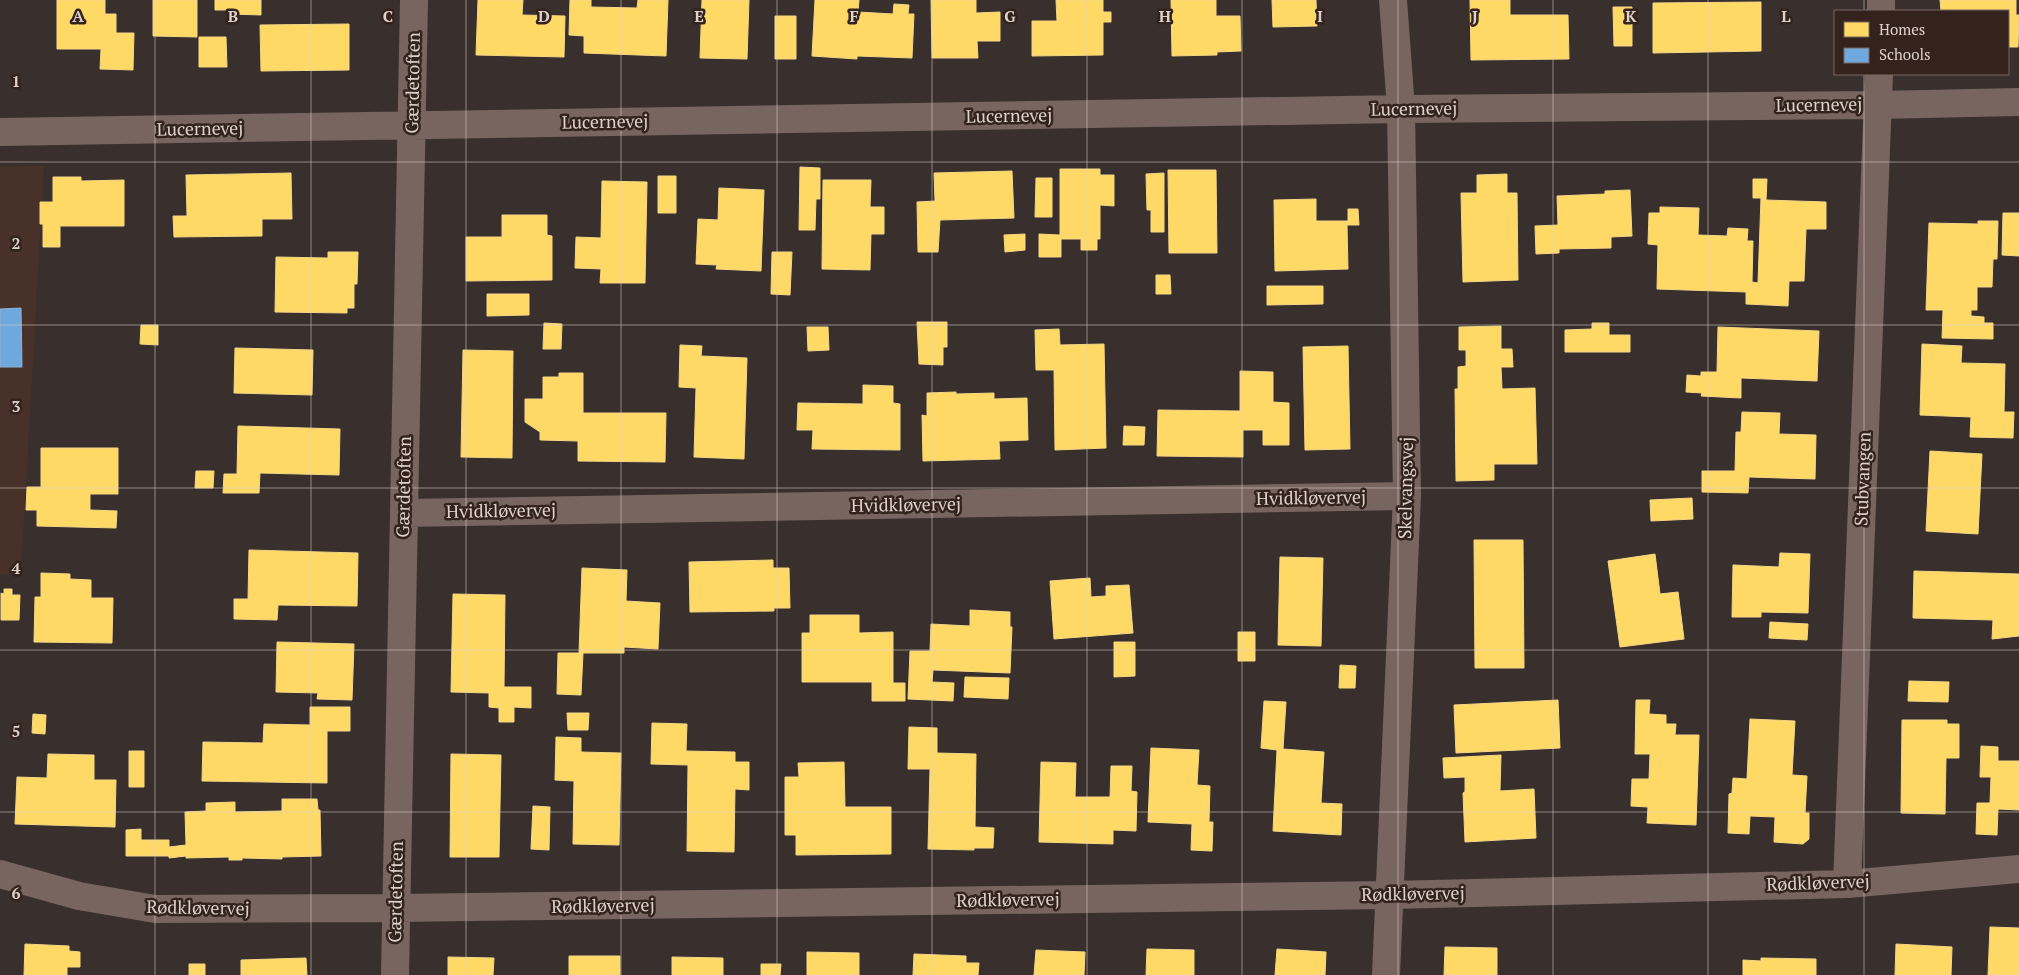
<svg xmlns="http://www.w3.org/2000/svg" width="2019" height="975" font-family="'PT Serif',serif">
<style>
.built{fill:#473129}
.homes{fill:#ffd966;stroke:#f5d785}
.schools{fill:#6fa8dc;stroke:#90b4d8}
.lines{fill:none;stroke-linecap:round;stroke-linejoin:round}
.minor{stroke:#78655f;stroke-width:28}
.grid{fill:none;stroke:#ddd1cd;stroke-width:1;stroke-opacity:0.55}
.labels{text-anchor:middle;stroke-width:5;stroke-linejoin:round;paint-order:stroke}
.street-label{font-size:18px;fill:#ddd1cd;stroke:#34231d}
.grid-label{font-size:16px;text-anchor:middle;font-weight:bold;fill:#ddd1cd;stroke:#34231d;stroke-width:5;stroke-linejoin:round;paint-order:stroke}
</style>
<rect width="100%" height="100%" fill="#392f2c"/>
<!-- built -->
<path class="built" d="M 44,166 L 21,574 L 0,575 L 0,167 Z"/>
<!-- homes -->
<path class="homes" d="M 57,0 L 105,0 L 105,14 L 116,14 L 116,33 L 134,33 L 133,70 L 100,69 L 101,49 L 57,49 Z
M 153,0 L 197,0 L 197,37 L 153,36 Z
M 215,0 L 261,0 L 261,15 L 229,14 L 230,10 L 215,10 Z
M 478,0 L 523,0 L 522,15 L 565,16 L 564,57 L 476,55 Z
M 570,0 L 591,0 L 591,7 L 637,8 L 638,0 L 668,0 L 666,56 L 584,53 L 584,36 L 569,35 Z
M 702,0 L 749,0 L 747,59 L 700,58 Z
M 815,0 L 859,0 L 858,12 L 893,14 L 894,4 L 909,5 L 908,14 L 914,14 L 912,58 L 857,56 L 857,59 L 812,56 Z
M 931,0 L 976,0 L 976,13 L 1000,12 L 1000,41 L 977,41 L 978,58 L 932,58 Z
M 1056,0 L 1103,0 L 1103,12 L 1111,12 L 1111,22 L 1103,22 L 1103,55 L 1032,56 L 1032,21 L 1057,21 Z
M 1171,0 L 1216,0 L 1216,16 L 1240,16 L 1241,51 L 1217,52 L 1217,55 L 1172,56 Z
M 1272,0 L 1316,0 L 1317,26 L 1273,27 Z
M 1470,0 L 1510,0 L 1510,15 L 1568,15 L 1569,59 L 1471,60 Z
M 1940,0 L 2016,0 L 2016,15 L 2019,15 L 2018,47 L 2008,47 L 2008,11 L 1941,11 Z
M 1761,2 L 1761,51 L 1653,53 L 1653,3 Z
M 1613,7 L 1632,7 L 1632,46 L 1614,46 Z
M 775,16 L 796,16 L 796,59 L 775,59 Z
M 349,24 L 349,70 L 261,71 L 260,25 Z
M 199,37 L 226,37 L 227,67 L 199,67 Z
M 800,167 L 820,168 L 820,199 L 816,199 L 815,230 L 799,230 Z
M 1060,169 L 1100,169 L 1100,175 L 1114,175 L 1114,206 L 1100,205 L 1100,239 L 1097,239 L 1097,250 L 1081,250 L 1081,239 L 1061,239 L 1061,257 L 1039,257 L 1039,234 L 1060,235 Z
M 1168,170 L 1216,170 L 1217,253 L 1169,253 Z
M 1012,171 L 1014,218 L 940,220 L 938,252 L 918,252 L 917,202 L 935,201 L 934,173 Z
M 291,173 L 292,219 L 262,219 L 262,236 L 174,237 L 173,216 L 187,216 L 186,175 Z
M 1164,173 L 1164,232 L 1151,232 L 1151,210 L 1147,210 L 1146,174 Z
M 1507,174 L 1507,193 L 1517,193 L 1518,280 L 1463,282 L 1461,193 L 1477,193 L 1477,175 Z
M 658,176 L 676,176 L 676,213 L 658,213 Z
M 53,177 L 81,177 L 81,181 L 124,180 L 124,226 L 60,226 L 60,247 L 43,247 L 43,224 L 40,224 L 40,202 L 53,202 Z
M 1036,178 L 1052,178 L 1052,217 L 1035,217 Z
M 1753,179 L 1767,179 L 1766,200 L 1826,202 L 1826,229 L 1806,229 L 1804,281 L 1789,281 L 1788,306 L 1746,304 L 1746,292 L 1657,289 L 1658,245 L 1648,244 L 1649,213 L 1660,213 L 1660,207 L 1699,208 L 1698,235 L 1727,236 L 1728,228 L 1748,229 L 1747,241 L 1753,241 L 1752,282 L 1758,283 L 1761,198 L 1753,198 Z
M 823,180 L 871,180 L 870,207 L 884,207 L 884,234 L 871,234 L 870,270 L 822,269 Z
M 602,181 L 647,182 L 645,283 L 600,283 L 601,269 L 575,268 L 576,237 L 601,238 Z
M 719,188 L 764,190 L 761,271 L 716,269 L 717,265 L 696,264 L 698,219 L 718,220 Z
M 1630,190 L 1632,236 L 1611,237 L 1611,248 L 1559,249 L 1559,253 L 1536,254 L 1535,226 L 1558,225 L 1557,196 L 1605,194 L 1605,191 Z
M 1316,199 L 1316,221 L 1348,221 L 1348,209 L 1358,209 L 1359,225 L 1347,225 L 1348,269 L 1275,271 L 1274,200 Z
M 2003,213 L 2019,213 L 2019,256 L 2002,255 Z
M 502,215 L 547,215 L 547,235 L 552,236 L 552,280 L 466,281 L 466,237 L 502,237 Z
M 1978,221 L 1998,221 L 1997,259 L 1993,259 L 1992,287 L 1977,287 L 1977,310 L 1971,310 L 1971,316 L 1984,317 L 1984,323 L 1993,323 L 1993,339 L 1942,338 L 1943,310 L 1926,310 L 1929,223 L 1978,224 Z
M 1025,234 L 1025,250 L 1005,252 L 1004,235 Z
M 328,252 L 358,252 L 357,284 L 354,284 L 354,308 L 347,308 L 347,313 L 275,312 L 276,257 L 328,258 Z
M 772,252 L 792,252 L 790,295 L 771,294 Z
M 1156,275 L 1170,275 L 1171,294 L 1156,294 Z
M 1267,286 L 1323,286 L 1323,304 L 1267,305 Z
M 487,294 L 529,294 L 529,315 L 487,316 Z
M 917,322 L 947,322 L 947,347 L 943,347 L 943,365 L 919,364 Z
M 544,323 L 562,324 L 561,349 L 543,349 Z
M 1592,323 L 1609,323 L 1609,335 L 1630,335 L 1630,352 L 1565,352 L 1565,330 L 1592,329 Z
M 141,325 L 158,325 L 158,345 L 140,344 Z
M 1501,326 L 1501,349 L 1512,349 L 1513,367 L 1501,367 L 1502,389 L 1535,388 L 1537,464 L 1494,464 L 1494,480 L 1456,481 L 1455,389 L 1458,389 L 1458,367 L 1466,366 L 1466,350 L 1459,350 L 1459,327 Z
M 807,327 L 828,327 L 829,350 L 808,351 Z
M 1718,327 L 1819,331 L 1817,381 L 1741,378 L 1741,398 L 1701,396 L 1702,393 L 1686,392 L 1687,375 L 1701,376 L 1701,372 L 1717,372 Z
M 1059,329 L 1060,345 L 1104,344 L 1106,448 L 1055,450 L 1054,370 L 1036,370 L 1035,330 Z
M 1922,344 L 1962,346 L 1961,363 L 2005,364 L 2004,412 L 2014,412 L 2013,438 L 1970,437 L 1971,417 L 1920,415 Z
M 680,345 L 702,346 L 701,356 L 747,358 L 744,459 L 694,457 L 696,388 L 679,387 Z
M 1348,346 L 1350,449 L 1305,450 L 1303,347 Z
M 235,348 L 313,350 L 312,395 L 234,393 Z
M 463,350 L 513,351 L 512,458 L 461,457 Z
M 1240,371 L 1273,372 L 1273,402 L 1289,403 L 1289,445 L 1263,445 L 1263,430 L 1243,430 L 1243,457 L 1157,456 L 1158,410 L 1240,411 Z
M 559,373 L 583,373 L 583,413 L 666,413 L 665,462 L 578,461 L 578,441 L 540,440 L 540,432 L 525,422 L 525,399 L 543,399 L 543,377 L 559,377 Z
M 863,385 L 893,386 L 893,403 L 900,404 L 900,450 L 812,449 L 813,430 L 797,430 L 798,403 L 863,404 Z
M 956,392 L 956,394 L 994,393 L 994,399 L 1027,398 L 1028,440 L 999,441 L 1000,459 L 923,461 L 922,415 L 927,416 L 927,393 Z
M 1742,412 L 1780,413 L 1779,434 L 1816,435 L 1815,479 L 1749,477 L 1748,493 L 1702,492 L 1702,471 L 1735,471 L 1736,432 L 1741,432 Z
M 238,426 L 340,429 L 339,475 L 260,473 L 259,493 L 223,493 L 224,474 L 237,474 Z
M 1124,426 L 1145,427 L 1144,445 L 1123,445 Z
M 41,448 L 118,448 L 118,494 L 90,494 L 90,510 L 117,511 L 116,528 L 37,526 L 37,510 L 26,510 L 27,487 L 41,487 Z
M 1930,451 L 1982,454 L 1978,534 L 1926,531 Z
M 196,471 L 214,471 L 213,488 L 195,488 Z
M 1692,498 L 1693,519 L 1651,521 L 1650,500 Z
M 1474,540 L 1523,540 L 1524,668 L 1475,668 Z
M 249,550 L 358,553 L 357,606 L 278,605 L 277,620 L 234,619 L 234,599 L 248,599 Z
M 1780,553 L 1810,554 L 1808,613 L 1761,612 L 1761,617 L 1732,617 L 1733,565 L 1779,567 Z
M 1655,554 L 1660,594 L 1678,592 L 1684,639 L 1620,647 L 1608,561 Z
M 1280,557 L 1323,558 L 1321,646 L 1278,645 Z
M 773,560 L 773,568 L 789,568 L 790,608 L 774,608 L 774,611 L 690,612 L 689,562 Z
M 582,568 L 627,570 L 626,601 L 660,603 L 658,649 L 624,647 L 624,653 L 583,653 L 581,695 L 557,694 L 558,653 L 579,653 Z
M 1914,571 L 2019,574 L 2019,636 L 1992,639 L 1993,620 L 1913,618 Z
M 41,573 L 70,574 L 70,579 L 91,580 L 91,598 L 113,598 L 112,643 L 34,642 L 35,597 L 41,597 Z
M 1090,578 L 1091,597 L 1106,596 L 1106,586 L 1129,585 L 1133,633 L 1054,639 L 1050,581 Z
M 4,589 L 12,589 L 12,595 L 20,595 L 19,620 L 1,620 L 1,593 L 4,594 Z
M 453,594 L 505,595 L 504,687 L 531,687 L 531,708 L 514,707 L 514,722 L 499,722 L 499,708 L 489,707 L 489,693 L 451,692 Z
M 970,610 L 1010,612 L 1010,627 L 1012,627 L 1010,673 L 933,670 L 932,682 L 954,683 L 953,701 L 908,699 L 910,651 L 930,651 L 931,624 L 970,626 Z
M 810,615 L 859,615 L 859,633 L 893,632 L 893,683 L 905,683 L 905,701 L 872,701 L 872,682 L 802,682 L 802,633 L 810,633 Z
M 1770,622 L 1808,624 L 1807,640 L 1769,638 Z
M 1238,632 L 1255,632 L 1255,661 L 1238,661 Z
M 277,642 L 354,644 L 352,700 L 317,699 L 318,693 L 276,692 Z
M 1114,642 L 1135,642 L 1135,676 L 1114,677 Z
M 1340,665 L 1356,666 L 1355,688 L 1339,688 Z
M 965,677 L 1009,678 L 1008,699 L 964,697 Z
M 1909,681 L 1949,682 L 1948,702 L 1908,701 Z
M 1558,700 L 1560,748 L 1456,753 L 1454,705 Z
M 1636,700 L 1650,700 L 1649,714 L 1666,715 L 1666,724 L 1676,724 L 1675,735 L 1699,735 L 1696,825 L 1647,823 L 1648,807 L 1631,806 L 1632,779 L 1649,779 L 1650,754 L 1635,754 Z
M 1264,701 L 1286,702 L 1283,749 L 1324,752 L 1321,803 L 1342,804 L 1341,835 L 1273,831 L 1277,750 L 1261,748 Z
M 310,707 L 350,707 L 350,731 L 327,731 L 327,783 L 202,781 L 203,742 L 263,743 L 264,724 L 310,725 Z
M 567,713 L 589,713 L 588,730 L 568,730 Z
M 33,714 L 46,715 L 45,734 L 32,733 Z
M 1750,719 L 1795,721 L 1792,775 L 1807,776 L 1805,813 L 1809,813 L 1809,839 L 1803,844 L 1774,842 L 1775,817 L 1750,816 L 1749,834 L 1728,833 L 1729,794 L 1732,793 L 1733,778 L 1747,779 Z
M 1902,720 L 1947,720 L 1947,724 L 1959,724 L 1959,758 L 1946,758 L 1945,814 L 1901,813 Z
M 652,723 L 687,724 L 686,751 L 735,752 L 735,762 L 749,762 L 749,790 L 735,789 L 734,852 L 687,851 L 688,765 L 651,764 Z
M 909,727 L 937,728 L 937,753 L 976,754 L 975,827 L 994,828 L 993,848 L 974,848 L 974,850 L 928,849 L 930,769 L 908,769 Z
M 556,737 L 581,738 L 581,752 L 621,753 L 619,845 L 573,844 L 574,781 L 555,780 Z
M 1981,746 L 1998,747 L 1998,761 L 2019,761 L 2019,810 L 1998,809 L 1997,835 L 1976,834 L 1977,803 L 1990,803 L 1991,777 L 1980,777 Z
M 1151,748 L 1199,750 L 1197,785 L 1210,786 L 1209,822 L 1213,822 L 1212,851 L 1191,850 L 1192,824 L 1148,822 Z
M 129,751 L 144,751 L 144,787 L 129,787 Z
M 48,754 L 94,755 L 94,780 L 116,780 L 115,827 L 15,824 L 17,777 L 47,778 Z
M 451,754 L 501,755 L 499,857 L 450,857 Z
M 1501,755 L 1500,791 L 1534,789 L 1536,838 L 1465,842 L 1463,793 L 1465,792 L 1465,777 L 1444,778 L 1443,758 Z
M 844,762 L 845,807 L 891,807 L 891,854 L 796,855 L 796,835 L 785,835 L 785,777 L 799,777 L 798,763 Z
M 1041,762 L 1076,763 L 1075,797 L 1110,797 L 1111,766 L 1132,766 L 1131,791 L 1137,792 L 1136,831 L 1113,830 L 1113,844 L 1039,842 Z
M 282,799 L 317,799 L 318,810 L 320,810 L 321,856 L 282,857 L 282,859 L 242,858 L 242,860 L 229,860 L 229,857 L 186,858 L 186,856 L 169,858 L 169,856 L 126,856 L 126,830 L 141,829 L 141,840 L 169,840 L 169,847 L 186,845 L 185,812 L 206,811 L 206,803 L 235,802 L 235,812 L 282,811 Z
M 533,806 L 550,807 L 549,850 L 531,849 Z
M 1990,927 L 2019,928 L 2019,975 L 1988,975 Z
M 25,944 L 69,946 L 69,951 L 80,952 L 80,967 L 67,967 L 67,975 L 24,975 Z
M 1896,944 L 1952,947 L 1951,975 L 1895,975 Z
M 1445,947 L 1497,948 L 1497,975 L 1444,975 Z
M 1147,949 L 1194,950 L 1194,975 L 1146,975 Z
M 1277,949 L 1326,952 L 1325,975 L 1275,975 Z
M 1036,950 L 1085,952 L 1084,975 L 1034,975 Z
M 807,952 L 859,953 L 859,975 L 807,975 Z
M 914,954 L 966,956 L 966,963 L 979,963 L 978,975 L 913,975 Z
M 569,956 L 620,956 L 620,975 L 569,975 Z
M 448,957 L 494,958 L 493,975 L 448,975 Z
M 672,957 L 723,958 L 723,975 L 672,975 Z
M 306,958 L 307,975 L 241,975 L 241,960 Z
M 1761,958 L 1816,959 L 1816,975 L 1743,975 L 1743,960 L 1761,961 Z
M 189,964 L 205,964 L 205,975 L 189,975 Z
M 761,964 L 781,964 L 780,975 L 761,975 Z"/>
<!-- schools -->
<path class="schools" d="M 21,308 L 22,367 L 0,367 L 0,309 Z"/>
<g class="lines">
<!-- minor -->
<path class="minor" d="M 1881,11 L 1881,0
M 0,132 L 1401,109 L 1877,105 L 2019,102
M 404,513 L 1407,496
M 0,874 L 79,896 L 155,909 L 396,908 L 1390,895 L 1847,884 L 2019,869
M 1847,884 L 1879,74
M 395,975 L 414,0
M 1386,975 L 1407,496 L 1401,109 L 1393,0"/>
</g>
<!-- grid -->
<path class="grid" d="M 155,0 L 155,975M 311,0 L 311,975M 466,0 L 466,975M 621,0 L 621,975M 777,0 L 777,975M 932,0 L 932,975M 1087,0 L 1087,975M 1242,0 L 1242,975M 1398,0 L 1398,975M 1553,0 L 1553,975M 1708,0 L 1708,975M 1864,0 L 1864,11M 1864,74 L 1864,975M 0,162 L 2019,162M 0,325 L 2019,325M 0,488 L 2019,488M 0,650 L 2019,650M 0,812 L 2019,812"/>
<g class="labels">
<!-- street labels -->
<g class="street-label">
<text transform="translate(413 83) rotate(-89)" y="6">Gærdetoften</text>
<text transform="translate(1819 105) rotate(-1)" y="6">Lucernevej</text>
<text transform="translate(1414 109) rotate(-1)" y="6">Lucernevej</text>
<text transform="translate(1009 116) rotate(-1)" y="6">Lucernevej</text>
<text transform="translate(605 122) rotate(-1)" y="6">Lucernevej</text>
<text transform="translate(200 129) rotate(-1)" y="6">Lucernevej</text>
<text transform="translate(1863 479) rotate(-88)" y="6">Stubvangen</text>
<text transform="translate(404 487) rotate(-89)" y="6">Gærdetoften</text>
<text transform="translate(1406 488) rotate(-89)" y="6">Skelvangsvej</text>
<text transform="translate(1311 498) rotate(-1)" y="6">Hvidkløvervej</text>
<text transform="translate(906 505) rotate(-1)" y="6">Hvidkløvervej</text>
<text transform="translate(501 511) rotate(-1)" y="6">Hvidkløvervej</text>
<text transform="translate(1818 883) rotate(-2)" y="6">Rødkløvervej</text>
<text transform="translate(396 892) rotate(-89)" y="6">Gærdetoften</text>
<text transform="translate(1413 894) rotate(-1)" y="6">Rødkløvervej</text>
<text transform="translate(1008 900) rotate(-1)" y="6">Rødkløvervej</text>
<text transform="translate(603 906) rotate(-1)" y="6">Rødkløvervej</text>
<text transform="translate(198 908) rotate(1)" y="6">Rødkløvervej</text>
</g>
</g>
<g class="grid-label">
<text x="78" y="22">A</text>
<text x="233" y="22">B</text>
<text x="388" y="22">C</text>
<text x="544" y="22">D</text>
<text x="699" y="22">E</text>
<text x="854" y="22">F</text>
<text x="1010" y="22">G</text>
<text x="1165" y="22">H</text>
<text x="1320" y="22">I</text>
<text x="1475" y="22">J</text>
<text x="1631" y="22">K</text>
<text x="1786" y="22">L</text>
<text x="16" y="87">1</text>
<text x="16" y="249">2</text>
<text x="16" y="412">3</text>
<text x="16" y="574">4</text>
<text x="16" y="737">5</text>
<text x="16" y="899">6</text>
</g>
<!-- legend -->
<rect x="1834" y="10" width="175" height="65" fill="#34231d" stroke="#786963"/>
<rect x="1844" y="22" width="25" height="15" fill="#ffd966" stroke="#786963"/>
<text x="1879" y="35" font-size="15" fill="#ddd1cd">Homes</text>
<rect x="1844" y="48" width="25" height="15" fill="#6fa8dc" stroke="#786963"/>
<text x="1879" y="60" font-size="15" fill="#ddd1cd">Schools</text>
</svg>
